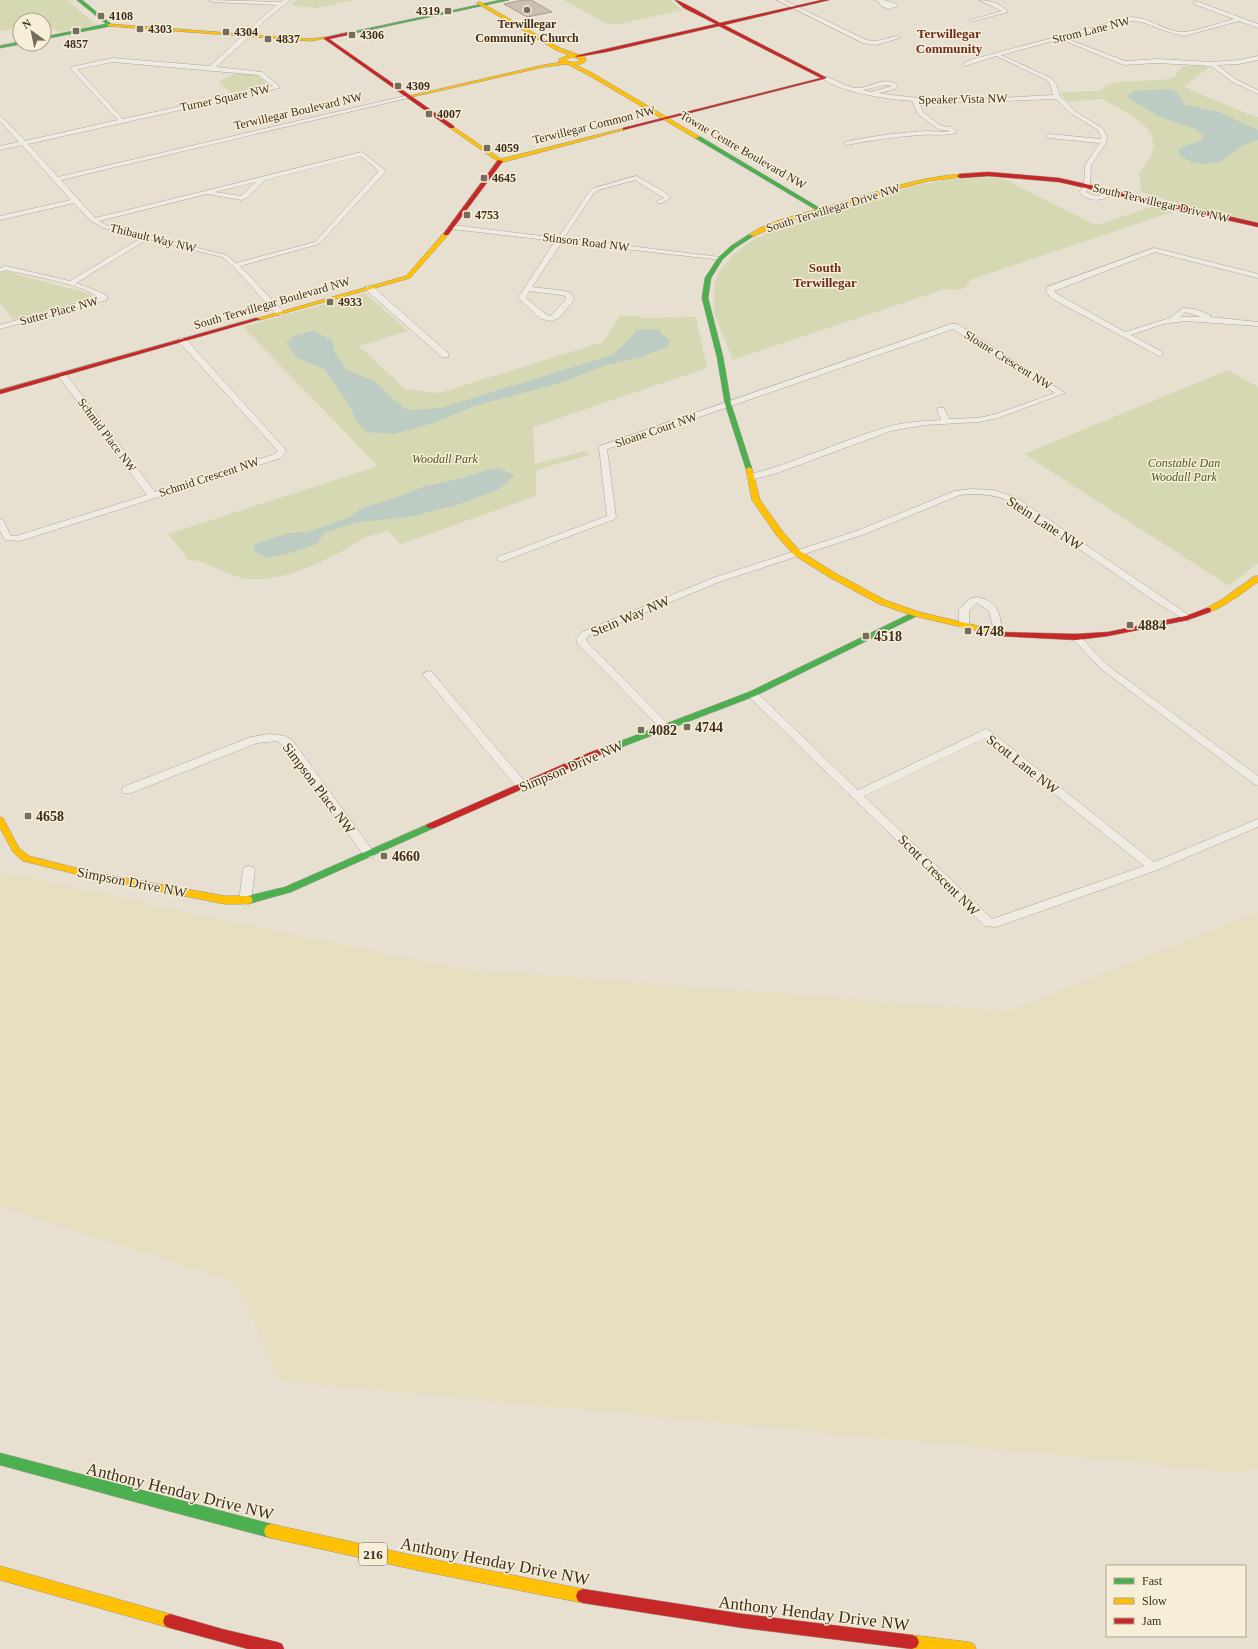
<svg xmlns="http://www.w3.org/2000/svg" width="1258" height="1649" font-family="'Times New Roman',serif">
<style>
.farmland{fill:#e6dfc2}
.green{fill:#d6d7b3}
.water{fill:#bcccc2}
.building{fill:#cbbfb2;stroke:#a89c90}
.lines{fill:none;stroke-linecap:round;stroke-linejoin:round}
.street-casing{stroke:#ada599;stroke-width:1}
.fast-casing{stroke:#9c958a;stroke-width:1}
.slow-casing{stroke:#9c958a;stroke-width:1}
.jam-casing{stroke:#9c958a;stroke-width:1}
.street{fill:#efebe3;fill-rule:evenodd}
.fast{fill:#4caf50;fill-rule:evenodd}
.slow{fill:#ffc107;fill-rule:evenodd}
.jam{fill:#c62828;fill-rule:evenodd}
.poi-dot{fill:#786c5e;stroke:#f7eed8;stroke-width:1.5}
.labels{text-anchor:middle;stroke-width:3;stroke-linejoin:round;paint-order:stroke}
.far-poi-label{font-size:12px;font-weight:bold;fill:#3d2e20;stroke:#f7eed8;text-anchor:start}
.far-street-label{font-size:12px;fill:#3d2e20;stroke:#f7eed8}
.far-park-label{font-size:12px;font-style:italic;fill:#4d5a26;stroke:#f7eed8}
.far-quarter-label{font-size:13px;font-weight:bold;fill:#6b2e1e;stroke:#f7eed8}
.far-neighbourhood-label{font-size:13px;font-weight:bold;fill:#6b2e1e;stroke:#f7eed8}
.shield{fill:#f7eed8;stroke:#756857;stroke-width:1}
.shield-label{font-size:13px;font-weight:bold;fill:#3d2e20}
.street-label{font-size:14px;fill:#3d2e20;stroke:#f7eed8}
.poi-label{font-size:14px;font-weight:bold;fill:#3d2e20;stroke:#f7eed8;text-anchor:start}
.near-street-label{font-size:17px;fill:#3d2e20;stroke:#f7eed8}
</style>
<rect width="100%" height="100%" fill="#e7e0d1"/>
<!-- farmland -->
<path class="farmland" d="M 0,871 L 214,918 L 457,968 L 1009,1011 L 1258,912 L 1258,1469 L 1242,1473 L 279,1381 L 236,1282 L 0,1207 Z"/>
<!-- green -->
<path class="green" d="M 0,0 L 67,0 L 97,25 L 60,32 L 44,23 L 44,20 L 20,20 L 20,28 L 0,31 Z
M 297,0 L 355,0 L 316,8 L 291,5 Z
M 563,0 L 670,0 L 682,10 L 619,24 L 608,24 Z
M 1183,66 L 1205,66 L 1208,68 L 1185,86 L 1193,91 L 1248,114 L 1258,117 L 1258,222 L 1193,208 L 1141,192 L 1139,173 L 1150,158 L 1154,146 L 1152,136 L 1145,126 L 1127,113 L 1103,99 L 1067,102 L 1060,92 L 1100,91 L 1107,85 L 1117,82 L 1160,80 L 1173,78 Z
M 237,73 L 257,75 L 269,85 L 232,93 L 218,82 Z
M 982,177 L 1004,179 L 1096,225 L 1155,206 L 1175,211 L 970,280 L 968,286 L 959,290 L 945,289 L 733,360 L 714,313 L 714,285 L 719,273 L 731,257 L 748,243 L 779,227 L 915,186 L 944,180 Z
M 4,271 L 91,294 L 92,296 L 90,298 L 13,320 L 0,303 L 0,272 Z
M 365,293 L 408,331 L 359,346 L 405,389 L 439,393 L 603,342 L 620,316 L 640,316 L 641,318 L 696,317 L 707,368 L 533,427 L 535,464 L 585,451 L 589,455 L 536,470 L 536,496 L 401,544 L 387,531 C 380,533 371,535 364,538 C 357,542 350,547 343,551 C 315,565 282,581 250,579 C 229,578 206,559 189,560 L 168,534 L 378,466 L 243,327 Z
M 1228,370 L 1258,387 L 1258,563 L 1229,586 L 1024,454 Z"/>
<!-- water -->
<path class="water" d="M 1170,89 L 1176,91 L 1185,105 L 1219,112 L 1258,130 L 1258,140 L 1243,145 L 1220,162 L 1208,164 L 1192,162 L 1180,156 L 1178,149 L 1187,145 L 1200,141 L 1204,136 L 1195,129 L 1160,117 L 1130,99 L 1127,96 L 1135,91 Z
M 659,329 L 661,334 L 670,340 L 667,347 L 641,357 L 606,365 L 560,383 L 474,406 L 434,423 L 393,434 L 366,432 L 356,420 L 348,403 L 324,369 L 297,358 L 286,343 L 293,336 L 313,331 L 332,340 L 334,351 L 347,370 L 374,381 L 393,399 L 408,410 L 441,408 L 612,355 L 629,340 L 637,330 Z
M 499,468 L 515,475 L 498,490 L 457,505 L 413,516 L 354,523 L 324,533 L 317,544 L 290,553 L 267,558 L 254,551 L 254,544 L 288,533 L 307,532 L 348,518 L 362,508 L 392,499 L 423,487 L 466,477 L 490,469 Z"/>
<!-- building -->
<path class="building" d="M 523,0 L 531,0 L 552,12 L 527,17 L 504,4 Z"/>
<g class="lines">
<!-- street casing -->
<g class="street-casing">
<path id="street" d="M 209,0 L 281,2 L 284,0 L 290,0 L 263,22 L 250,36 L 216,67 L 262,72 L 279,86 L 279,88 L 28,144 L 58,177 L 409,95 L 412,97 L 61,180 L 95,218 L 362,152 L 386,171 L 319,244 L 240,266 L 283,311 L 283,315 L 277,315 L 233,266 L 222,257 L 148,239 L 76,283 L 100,292 L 107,296 L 107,300 L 0,329 L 0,325 L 98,297 C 79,283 31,276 6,270 L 0,272 L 0,268 L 6,266 L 70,281 L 141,238 L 104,228 L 91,221 L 74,203 L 0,220 L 0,216 L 71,200 L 22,145 L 0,150 L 0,146 L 19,142 L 0,121 L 0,115 L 25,141 L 118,120 L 71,69 L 71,67 L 113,58 L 210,66 C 232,46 254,24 277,5 L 212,2 ZM 113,62 L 258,75 L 273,86 L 123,119 L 77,69 ZM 361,156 L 379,171 L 315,242 L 236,263 L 226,255 L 108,226 L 99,221 L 207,194 L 242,200 L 248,197 L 265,180 ZM 256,182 L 241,196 L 215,192 Z
M 777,0 L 784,0 L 866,40 L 876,41 L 897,36 L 900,38 L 876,45 L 863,43 Z
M 875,0 L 884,0 L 897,4 L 898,6 L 889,9 L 881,6 L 879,2 Z
M 979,0 C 989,0 1002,4 1008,12 L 970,22 L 970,20 L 1002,11 Z
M 1196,1 L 1258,24 L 1258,28 L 1239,21 L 1184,36 L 1168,32 L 1142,22 L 1130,21 L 1065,38 L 1125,61 L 1157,59 L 1212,62 L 1239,60 L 1258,56 L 1258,60 L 1239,64 L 1217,65 L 1237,80 L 1258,90 L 1258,94 L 1233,82 L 1211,66 L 1157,63 L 1124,65 L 1060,39 L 1001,55 L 1051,78 L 1056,84 L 1060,96 L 1076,112 L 1102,128 L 1107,136 L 1106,143 L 1091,165 L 1090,186 L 1086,192 C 1092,196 1098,197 1105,194 L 1108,190 L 1112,190 L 1113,191 L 1110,196 C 1099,202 1087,201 1079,192 L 1084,186 L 1085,165 L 1100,143 L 1049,138 L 1046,136 L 1049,134 L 1101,139 L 1101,136 L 1098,130 L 1072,114 L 1056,99 L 975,102 L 918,101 L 923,112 L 941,126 L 952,127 L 957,132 L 956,133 C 944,136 932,134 919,135 C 894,137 871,140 847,145 L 844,143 L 845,142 C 871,136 898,133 925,131 C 933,131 944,133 950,131 L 938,129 L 918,114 L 912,101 C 888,99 841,93 822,78 L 827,77 C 836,80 848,88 857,88 C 871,88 885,75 898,85 L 895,89 L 879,93 C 936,103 995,98 1053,95 L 1050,84 L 1047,80 L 996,56 L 965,66 L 962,64 L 970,60 L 1130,17 C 1150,17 1165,32 1183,32 C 1194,32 1222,22 1234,19 L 1194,4 L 1194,2 ZM 886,85 L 892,86 L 871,92 L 863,90 Z
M 636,176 L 663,191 L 671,198 L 661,203 L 657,203 L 657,201 L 664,198 L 635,180 L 598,190 L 593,194 L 564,238 L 720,257 L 723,259 L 722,260 L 562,242 L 532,287 L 565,291 L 571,293 L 574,299 L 573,301 L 560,317 L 552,321 L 541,319 L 518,298 L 555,241 L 452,229 L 449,227 L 452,225 L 558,238 L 589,192 L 594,188 ZM 529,291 L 561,295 L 565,296 L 566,299 L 551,316 L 547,315 L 526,298 Z
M 1154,248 L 1258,274 L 1258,278 L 1155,252 L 1054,291 L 1057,294 L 1125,332 L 1170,318 L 1183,308 L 1195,309 L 1210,315 L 1210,317 L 1258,322 L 1258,326 L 1185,321 L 1163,324 L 1131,335 L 1162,352 L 1162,356 L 1159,356 L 1051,298 L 1046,291 L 1047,287 ZM 1185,312 L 1201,317 L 1180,317 Z
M 366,286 L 372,286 L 448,353 L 448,357 L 442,357 L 366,290 Z
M 951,324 L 957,324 L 1065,393 L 998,418 L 979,422 L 924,425 L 891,431 L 777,473 L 751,480 L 748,479 L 747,477 L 748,475 C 795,463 840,441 887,427 C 904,422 923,421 941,420 L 937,410 L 938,408 L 944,408 L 949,419 L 979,418 L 996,414 L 1055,393 L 953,329 L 607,449 L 616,517 L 615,519 L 504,561 L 501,562 L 496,559 L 498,557 L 607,516 L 599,448 L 600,446 Z
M 179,338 L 185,338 L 285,449 L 286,451 L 281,458 L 20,541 L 5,540 L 0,531 L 0,519 L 3,520 L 11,536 L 16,536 L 147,495 L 59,377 L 59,373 L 65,373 L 155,492 L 275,454 L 278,451 L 179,342 Z
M 972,489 L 994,490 L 1017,498 L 1193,618 L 1191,620 L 1185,620 L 1156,602 L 1011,502 C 994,494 978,493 960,495 L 865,534 L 719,582 L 588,636 L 586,639 L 587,642 L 670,726 L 671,728 L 670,730 L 662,730 L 577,643 L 576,639 L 582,632 L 713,578 L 859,530 L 955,491 Z
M 977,597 C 1000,603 999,613 1003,634 L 1001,636 L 995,636 L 989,611 L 977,603 L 969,611 L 969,626 L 967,628 L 961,628 L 959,626 L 959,610 L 969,599 Z
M 1076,634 L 1079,635 L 1106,664 L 1258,776 L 1258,785 L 1254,784 L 1100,668 L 1073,639 L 1071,637 L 1073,635 Z
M 428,671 L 432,672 L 526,783 L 527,786 L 526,789 L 518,789 L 424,676 L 423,674 Z
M 752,691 L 756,692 L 858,790 L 986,729 L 990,731 L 1154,862 L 1258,819 L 1258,827 L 1157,870 L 999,926 L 995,927 L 985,926 L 748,696 L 747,694 L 748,692 ZM 985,738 L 1144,866 L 992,919 L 864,796 Z
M 269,734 L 285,736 L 293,741 L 373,851 L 375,854 L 373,857 L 369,858 L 365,857 L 285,747 L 277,741 L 257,743 L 131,793 L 123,793 L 122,790 L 123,787 L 251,737 Z
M 249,866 L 253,867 L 255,870 L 251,901 L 249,904 L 245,905 L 241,904 L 239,901 L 243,870 L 245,867 Z"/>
</g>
<!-- fast casing -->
<g class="fast-casing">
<path id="fast" d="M 77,0 L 82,0 L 111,24 L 111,26 L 44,39 L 44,37 L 106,24 Z
M 501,0 L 509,0 L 350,34 L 348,33 Z
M 20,42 L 20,44 L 21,44 L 0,48 L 0,46 Z
M 695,136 L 699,136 L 823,210 L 818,211 L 695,138 Z
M 750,234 L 755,235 L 735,248 L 722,260 L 711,278 L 708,298 L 723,357 L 731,404 L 752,469 L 749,471 L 746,469 L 725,404 L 717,357 L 702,298 L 705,278 L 718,258 L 731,246 Z
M 914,612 L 917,612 L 921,614 L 755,696 L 619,748 L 616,749 L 612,746 L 613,744 L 749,692 Z
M 431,823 L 436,826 L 434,828 L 291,892 L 248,904 L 245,903 L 243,900 L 245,897 L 248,896 L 285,887 Z
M 0,1453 L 271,1524 L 276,1526 L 278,1531 L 276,1536 L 271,1538 L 165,1510 L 0,1465 Z"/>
</g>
<!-- slow casing -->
<g class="slow-casing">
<path id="slow" d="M 478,2 L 480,2 L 560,48 L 585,57 L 586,61 L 581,64 L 574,64 L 594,74 L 700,137 L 695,138 L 590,76 L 567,64 L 544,67 L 407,98 L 407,96 L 409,96 L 544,65 L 562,62 L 559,61 L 559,59 L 569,55 L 556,50 L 478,4 ZM 573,57 L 581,60 C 577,63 570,63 565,60 Z
M 109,24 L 311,39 L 325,37 L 327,38 L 311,41 L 107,26 Z
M 452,126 L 501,159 L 625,128 L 627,129 L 500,163 L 450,128 L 450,127 Z
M 960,174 L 963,176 L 962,177 L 928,181 L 898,189 L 783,223 L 754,236 L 749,235 C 766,221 805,213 827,207 C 871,194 913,178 960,174 Z
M 444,233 L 449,234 L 410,278 L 260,320 L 255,319 L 406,276 Z
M 749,467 L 752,469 L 760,500 L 783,532 L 800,551 L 835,573 L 885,600 L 919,612 L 995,630 L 996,632 L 995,634 L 992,634 L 914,616 L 879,604 L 829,577 L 794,555 L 777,536 L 752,500 L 746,469 Z
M 1255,576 L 1258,576 L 1258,582 C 1247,589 1217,614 1204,612 L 1203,610 L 1221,600 Z
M 0,817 L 3,818 L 19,848 L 29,856 L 92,872 L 225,896 L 248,896 L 251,897 L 253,900 L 251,903 L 248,904 L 225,904 L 92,878 L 23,861 L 13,852 L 0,828 Z
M 271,1524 L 416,1556 L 583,1589 L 588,1591 L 590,1596 L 588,1601 L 583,1603 L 416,1570 L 271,1538 L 266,1536 L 264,1531 L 266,1526 Z
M 0,1566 L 170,1614 L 175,1616 L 177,1621 L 175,1626 L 170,1628 L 0,1580 Z
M 912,1635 L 969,1642 L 974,1644 L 976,1649 L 912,1649 L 907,1647 L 905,1642 L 907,1637 Z"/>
</g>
<!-- jam casing -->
<g class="jam-casing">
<path id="jam" d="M 675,0 C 680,0 712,19 720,23 L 822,0 L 829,0 L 724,25 L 827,78 L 623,130 L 623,128 L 821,78 L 719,26 L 606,52 L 577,57 L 575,56 L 716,24 L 684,8 Z
M 350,32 L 352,34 L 329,39 L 454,126 L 454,128 L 450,128 L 323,38 Z
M 498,160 L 503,161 L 448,235 L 444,235 L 444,233 Z
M 988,172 L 1059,178 L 1258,223 L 1258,227 L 1059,182 L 988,176 L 960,178 L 957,176 L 960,174 Z
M 256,318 L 261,319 L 0,394 L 0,390 Z
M 1207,608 L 1210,608 L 1211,610 L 1210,612 L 1188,620 L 1108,636 L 1076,640 L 998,636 L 989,634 L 988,632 L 992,630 L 999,632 L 1076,634 L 1108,632 L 1186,616 Z
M 616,743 L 620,746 L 619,748 L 597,756 L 434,828 L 428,828 L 426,826 L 428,824 L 591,752 Z
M 583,1589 L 743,1614 L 912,1635 L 917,1637 L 919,1642 L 917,1647 L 912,1649 L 743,1628 L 583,1603 L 578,1601 L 576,1596 L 578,1591 Z
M 170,1614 L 222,1629 L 277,1642 L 282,1644 L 284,1649 L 248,1649 L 170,1628 L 165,1626 L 163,1621 L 165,1616 Z"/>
</g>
<!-- street -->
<use href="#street" class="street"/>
<!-- fast -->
<use href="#fast" class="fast"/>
<!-- slow -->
<use href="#slow" class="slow"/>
<!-- jam -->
<use href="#jam" class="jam"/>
</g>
<!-- markers -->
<g class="poi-dot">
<circle cx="527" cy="10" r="4"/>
<rect x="444" y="7" width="8" height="8" rx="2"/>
<rect x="97" y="12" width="8" height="8" rx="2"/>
<rect x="136" y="25" width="8" height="8" rx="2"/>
<rect x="72" y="27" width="8" height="8" rx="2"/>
<rect x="222" y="28" width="8" height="8" rx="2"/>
<rect x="348" y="31" width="8" height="8" rx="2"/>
<rect x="264" y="35" width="8" height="8" rx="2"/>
<rect x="394" y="82" width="8" height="8" rx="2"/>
<rect x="425" y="110" width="8" height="8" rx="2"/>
<rect x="483" y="144" width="8" height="8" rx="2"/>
<rect x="480" y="174" width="8" height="8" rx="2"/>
<rect x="463" y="211" width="8" height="8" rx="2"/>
<rect x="326" y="298" width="8" height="8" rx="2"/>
<rect x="1126" y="621" width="8" height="8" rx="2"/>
<rect x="964" y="627" width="8" height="8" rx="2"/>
<rect x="862" y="632" width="8" height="8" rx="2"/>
<rect x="683" y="723" width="8" height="8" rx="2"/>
<rect x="637" y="726" width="8" height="8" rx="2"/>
<rect x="24" y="812" width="8" height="8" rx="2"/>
<rect x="380" y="852" width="8" height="8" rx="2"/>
</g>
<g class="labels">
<!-- far-poi labels -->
<g class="far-poi-label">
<text x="440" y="15" text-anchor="end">4319</text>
<text x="109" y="20">4108</text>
<text x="527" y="28" text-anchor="middle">Terwillegar<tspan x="527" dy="14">Community Church</tspan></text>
<text x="148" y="33">4303</text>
<text x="234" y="36">4304</text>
<text x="360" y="39">4306</text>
<text x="276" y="43">4837</text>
<text x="76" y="48" text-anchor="middle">4857</text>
<text x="406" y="90">4309</text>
<text x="437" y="118">4007</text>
<text x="495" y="152">4059</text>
<text x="492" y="182">4645</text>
<text x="475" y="219">4753</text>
<text x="338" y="306">4933</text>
</g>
<!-- far-street labels -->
<g class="far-street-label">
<text transform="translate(1091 30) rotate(-14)" y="4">Strom Lane NW</text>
<text transform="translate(225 98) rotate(-12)" y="4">Turner Square NW</text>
<text transform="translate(963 99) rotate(-1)" y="4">Speaker Vista NW</text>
<text transform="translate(298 111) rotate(-13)" y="4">Terwillegar Boulevard NW</text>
<text transform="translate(594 125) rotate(-14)" y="4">Terwillegar Common NW</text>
<text transform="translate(743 150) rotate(30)" y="4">Towne Centre Boulevard NW</text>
<text transform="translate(1161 203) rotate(13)" y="4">South Terwillegar Drive NW</text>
<text transform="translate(833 208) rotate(-17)" y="4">South Terwillegar Drive NW</text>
<text transform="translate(153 238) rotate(14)" y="4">Thibault Way NW</text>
<text transform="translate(586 242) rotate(7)" y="4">Stinson Road NW</text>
<text transform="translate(272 303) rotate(-16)" y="4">South Terwillegar Boulevard NW</text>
<text transform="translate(59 311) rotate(-15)" y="4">Sutter Place NW</text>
<text transform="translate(1008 360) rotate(32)" y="4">Sloane Crescent NW</text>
<text transform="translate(656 430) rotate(-19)" y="4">Sloane Court NW</text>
<text transform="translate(107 435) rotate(53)" y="4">Schmid Place NW</text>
<text transform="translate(209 477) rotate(-18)" y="4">Schmid Crescent NW</text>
</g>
<!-- far-park labels -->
<g class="far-park-label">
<text x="445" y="463">Woodall Park</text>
<text x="1184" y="467">Constable Dan<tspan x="1184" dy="14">Woodall Park</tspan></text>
</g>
<!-- far-quarter labels -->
<g class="far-quarter-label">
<text x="949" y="38">Terwillegar<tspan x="949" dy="15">Community</tspan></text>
</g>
<!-- far-neighbourhood labels -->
<g class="far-neighbourhood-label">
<text x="825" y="272">South<tspan x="825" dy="15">Terwillegar</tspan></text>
</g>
<!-- shield labels -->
<rect class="shield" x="359" y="1543" width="28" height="22" rx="3"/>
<g class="shield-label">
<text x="373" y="1559">216</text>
</g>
<!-- street labels -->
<g class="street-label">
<text transform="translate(1045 523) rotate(33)" y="5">Stein Lane NW</text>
<text transform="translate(630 616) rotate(-23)" y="5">Stein Way NW</text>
<text transform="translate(1023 764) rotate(38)" y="5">Scott Lane NW</text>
<text transform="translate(571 766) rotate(-23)" y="5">Simpson Drive NW</text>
<text transform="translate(319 788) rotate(53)" y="5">Simpson Place NW</text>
<text transform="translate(939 875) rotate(45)" y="5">Scott Crescent NW</text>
<text transform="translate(132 882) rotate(11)" y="5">Simpson Drive NW</text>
</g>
<!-- poi labels -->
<g class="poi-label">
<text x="1138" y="630">4884</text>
<text x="976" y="636">4748</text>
<text x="874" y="641">4518</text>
<text x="695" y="732">4744</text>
<text x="649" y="735">4082</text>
<text x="36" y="821">4658</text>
<text x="392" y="861">4660</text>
</g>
<!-- near-street labels -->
<g class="near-street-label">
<text transform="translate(180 1491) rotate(14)" y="6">Anthony Henday Drive NW</text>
<text transform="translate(495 1561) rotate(11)" y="6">Anthony Henday Drive NW</text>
<text transform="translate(814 1613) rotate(7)" y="6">Anthony Henday Drive NW</text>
</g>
</g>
<!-- legend -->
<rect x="1106" y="1565" width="140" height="72" fill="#f7eed8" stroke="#ada18e"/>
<rect x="1114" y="1578" width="20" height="6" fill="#4caf50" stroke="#ada18e"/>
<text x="1142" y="1585" font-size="12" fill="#3d2e20">Fast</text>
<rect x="1114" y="1598" width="20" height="6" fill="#ffc107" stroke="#ada18e"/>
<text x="1142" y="1605" font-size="12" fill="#3d2e20">Slow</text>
<rect x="1114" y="1618" width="20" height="6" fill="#c62828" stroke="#ada18e"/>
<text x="1142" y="1625" font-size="12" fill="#3d2e20">Jam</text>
<!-- north arrow -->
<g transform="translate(32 32) rotate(327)"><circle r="19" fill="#f7eed8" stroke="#ada18e"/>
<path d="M0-3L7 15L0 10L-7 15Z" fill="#786c5e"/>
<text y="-6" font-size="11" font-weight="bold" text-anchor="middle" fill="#3d2e20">N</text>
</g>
</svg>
